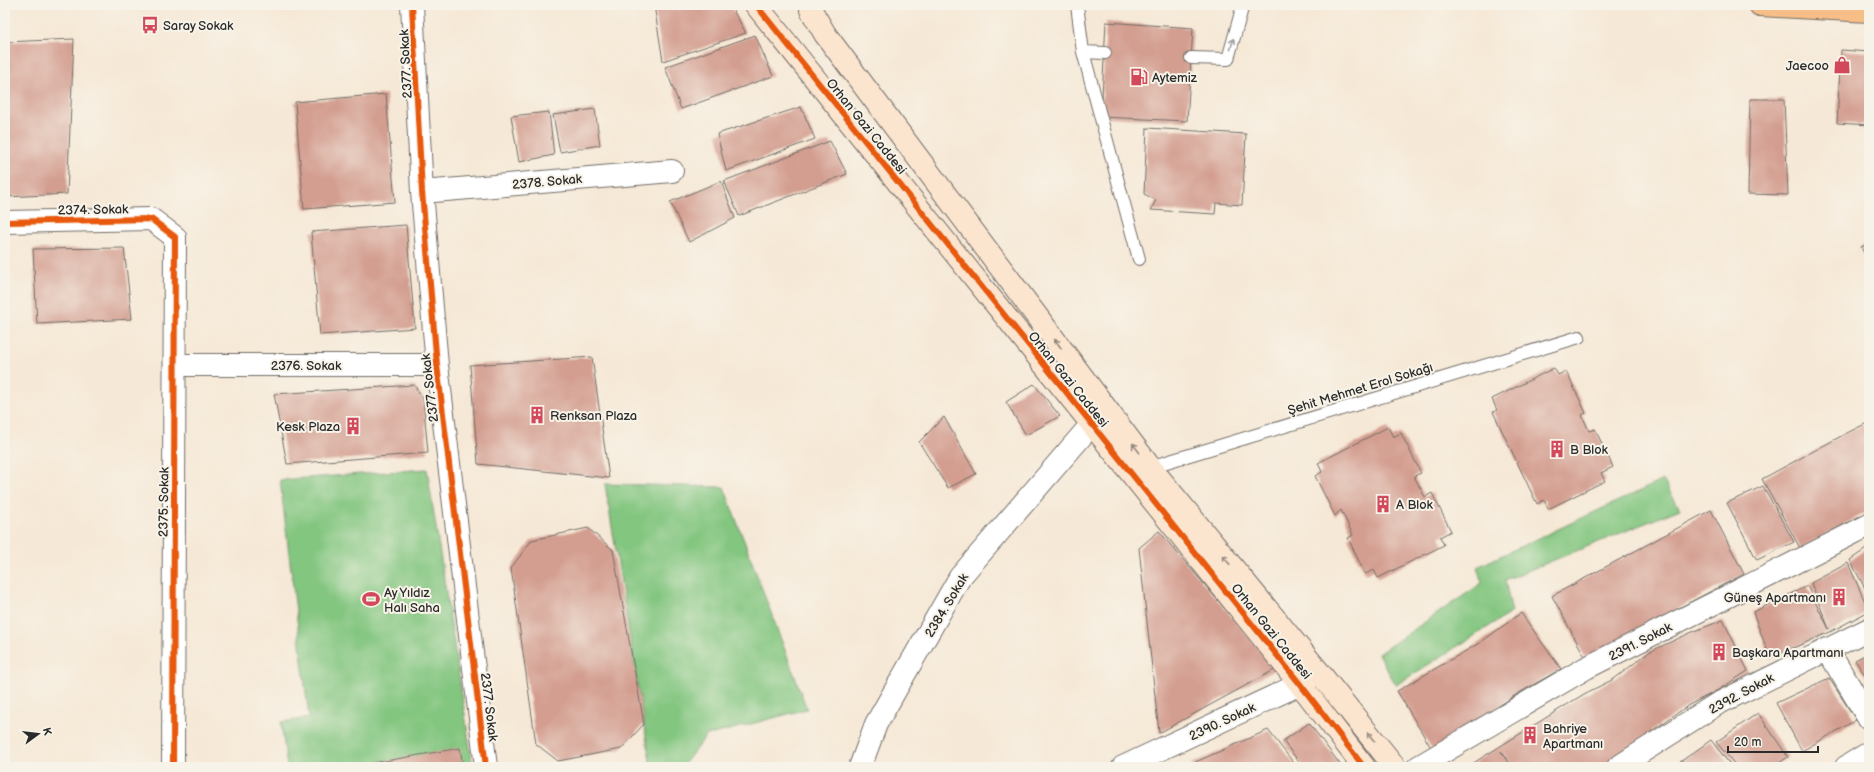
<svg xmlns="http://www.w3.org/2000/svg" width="1874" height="772" font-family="'Balsamiq Sans',sans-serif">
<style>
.green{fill:#83c680;stroke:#577856}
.building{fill:#d39e90}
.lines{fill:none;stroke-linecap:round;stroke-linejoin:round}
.lane-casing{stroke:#726d67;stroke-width:14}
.street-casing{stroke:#726d67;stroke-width:24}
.secondary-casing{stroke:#726d67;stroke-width:24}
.primary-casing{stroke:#726d67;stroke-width:24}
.lane{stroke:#fff;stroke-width:12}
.street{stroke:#fff;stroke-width:22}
.secondary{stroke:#fce5cf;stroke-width:22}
.primary{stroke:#f7be87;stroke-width:22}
.cycleway-casing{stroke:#f7f3e8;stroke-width:8}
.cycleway{stroke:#e8590c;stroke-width:6}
.oneway{stroke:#a0a0a0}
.oneway2{stroke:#94887d}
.labels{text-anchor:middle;stroke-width:4;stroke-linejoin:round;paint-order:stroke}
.poi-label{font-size:13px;fill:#2b2b2b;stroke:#f7f3e8;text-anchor:start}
.street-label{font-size:13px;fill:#2b2b2b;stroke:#f7f3e8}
</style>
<rect width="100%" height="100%" fill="#f7f3e8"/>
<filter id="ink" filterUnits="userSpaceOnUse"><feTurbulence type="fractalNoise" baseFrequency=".025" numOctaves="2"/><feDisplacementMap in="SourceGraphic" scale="8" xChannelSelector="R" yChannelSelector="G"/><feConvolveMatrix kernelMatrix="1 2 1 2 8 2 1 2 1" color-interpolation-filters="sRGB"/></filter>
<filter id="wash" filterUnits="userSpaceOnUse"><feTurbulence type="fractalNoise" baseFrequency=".012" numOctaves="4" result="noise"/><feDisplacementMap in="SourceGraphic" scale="16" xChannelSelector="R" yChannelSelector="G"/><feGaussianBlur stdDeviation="0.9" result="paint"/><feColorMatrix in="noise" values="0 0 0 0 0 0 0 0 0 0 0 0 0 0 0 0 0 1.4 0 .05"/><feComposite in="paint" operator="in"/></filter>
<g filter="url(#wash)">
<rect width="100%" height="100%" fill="#f6e8d6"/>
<!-- green -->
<path class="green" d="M 427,469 L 473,767 L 287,767 L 281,722 L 309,718 L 280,480 Z
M 1663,480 L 1680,509 L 1505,580 L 1512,612 L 1396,685 L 1378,654 L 1482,583 L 1477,567 Z
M 605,484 L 724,487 L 807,709 L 706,736 L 682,767 L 651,767 Z"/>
<g id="blocks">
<!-- building -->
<path class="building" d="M 654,5 L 730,5 L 746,33 L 663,61 Z
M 1106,22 L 1193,28 L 1187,121 L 1101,117 Z
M 755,35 L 773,76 L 681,109 L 665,67 Z
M 74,39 L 67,194 L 5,197 L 5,42 Z
M 1841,50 L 1869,52 L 1869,125 L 1837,123 Z
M 386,94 L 395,202 L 304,209 L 295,102 Z
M 1750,99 L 1784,99 L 1788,195 L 1748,194 Z
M 801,107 L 815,139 L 726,171 L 717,134 Z
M 595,109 L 600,145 L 560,152 L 553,115 Z
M 549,112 L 554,155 L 519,162 L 511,116 Z
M 1147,128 L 1246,134 L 1242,205 L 1216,203 L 1215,214 L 1151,210 L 1156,200 L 1144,194 Z
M 830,141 L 847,174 L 739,216 L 724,181 Z
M 721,181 L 735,218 L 689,242 L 670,202 Z
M 406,225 L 415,328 L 320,335 L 311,232 Z
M 1869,243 L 1869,263 L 1861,247 Z
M 124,248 L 132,319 L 37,324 L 33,249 Z
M 592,357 L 609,478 L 478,464 L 470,365 Z
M 1554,368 L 1558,375 L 1566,371 L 1586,413 L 1582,415 L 1589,431 L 1595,429 L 1613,467 L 1601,473 L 1605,481 L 1548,509 L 1544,500 L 1537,504 L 1493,412 L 1497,410 L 1492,399 Z
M 1034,384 L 1060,416 L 1026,435 L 1006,402 Z
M 414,385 L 423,398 L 428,453 L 287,464 L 274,394 Z
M 944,417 L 976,474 L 948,488 L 919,442 Z
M 1869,422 L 1869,511 L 1800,548 L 1762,479 L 1845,434 Z
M 1388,427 L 1393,437 L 1401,433 L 1421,473 L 1414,476 L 1425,497 L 1432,493 L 1451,531 L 1440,537 L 1444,545 L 1378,578 L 1374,570 L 1365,574 L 1348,538 L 1353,535 L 1341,510 L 1335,516 L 1315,476 L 1322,472 L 1318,463 Z
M 1763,486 L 1794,542 L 1757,560 L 1727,503 Z
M 1711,510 L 1744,574 L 1585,657 L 1552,596 Z
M 588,528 L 613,550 L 644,724 L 621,749 L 558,761 L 536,744 L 511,568 L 532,540 Z
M 1159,531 L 1276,669 L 1159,733 L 1139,548 Z
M 1869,547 L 1869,596 L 1850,560 Z
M 1848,563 L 1869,611 L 1830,632 L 1770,658 L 1753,612 L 1807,586 L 1829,629 L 1811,583 Z
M 1521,613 L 1561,669 L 1517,694 L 1433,751 L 1397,691 L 1481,642 Z
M 1723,620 L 1748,671 L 1718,690 L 1689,705 L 1653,730 L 1621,756 L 1599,767 L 1513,767 L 1501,751 L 1510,767 L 1467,767 L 1584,694 L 1614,679 L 1649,652 L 1690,633 Z
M 1869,653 L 1869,681 L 1855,660 Z
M 1829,678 L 1856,720 L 1802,751 L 1776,703 Z
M 1758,713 L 1788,757 L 1773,767 L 1737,767 L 1716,742 Z
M 1309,723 L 1342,767 L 1303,767 L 1283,741 Z
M 1268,730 L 1297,767 L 1193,767 L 1191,764 Z
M 1711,740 L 1732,767 L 1683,767 L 1680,762 Z
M 460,748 L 463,767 L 356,767 L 356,766 Z"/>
</g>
</g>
<g filter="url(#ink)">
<use href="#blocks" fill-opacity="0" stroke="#726d67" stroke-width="1"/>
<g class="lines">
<!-- lane casing -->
<g class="lane-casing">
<path id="lane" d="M 1077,5 L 1083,52 L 1105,53
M 1083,52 L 1139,259
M 1191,58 L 1228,59 L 1243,5
M 1150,467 L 1579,337"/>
</g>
<!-- street casing -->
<g class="street-casing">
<path id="street" d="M 412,5 L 422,192 L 437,365 L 486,767
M 422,192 L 672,171
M 5,222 L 151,219 L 175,237 L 173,767
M 175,365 L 437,365
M 1827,649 L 1869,719
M 860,767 L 876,724 L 960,577 L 1091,425
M 1123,767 L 1300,684 L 1315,673
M 1418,767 L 1586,668 L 1869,525
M 1618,767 L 1717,704 L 1869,629
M 1846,767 L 1869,753"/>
</g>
<!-- secondary casing -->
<g class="secondary-casing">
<path id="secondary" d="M 756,5 L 1300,684 L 1364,767
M 811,5 L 811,10 L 825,34 L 1150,467 L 1318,671 L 1395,767"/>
</g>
<!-- primary casing -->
<g class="primary-casing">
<path id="primary" d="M 1760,5 L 1869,11"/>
</g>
<!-- lane -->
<use href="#lane" class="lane"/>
<!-- street -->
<use href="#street" class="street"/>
<!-- secondary -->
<use href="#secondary" class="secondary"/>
<!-- primary -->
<use href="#primary" class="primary"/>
<!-- cycleway casing -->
<g class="cycleway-casing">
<path id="cycleway" d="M 412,5 L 422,192 L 437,365 L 486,767
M 756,5 L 1300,684 L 1364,767
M 5,222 L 151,219 L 175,237 L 173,767"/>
</g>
<!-- cycleway -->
<use href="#cycleway" class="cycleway"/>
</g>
<!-- one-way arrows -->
<defs><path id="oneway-shaft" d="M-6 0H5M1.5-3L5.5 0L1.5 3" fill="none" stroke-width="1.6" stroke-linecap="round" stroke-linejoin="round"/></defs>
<use class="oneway" href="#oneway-shaft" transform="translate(1232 44) rotate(-75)"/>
<g class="oneway2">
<use href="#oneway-shaft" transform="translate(1058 344) rotate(-127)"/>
<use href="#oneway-shaft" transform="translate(1136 448) rotate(-127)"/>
<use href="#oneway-shaft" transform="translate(1226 560) rotate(-130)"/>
<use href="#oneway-shaft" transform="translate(1371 737) rotate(-129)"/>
</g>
</g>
<!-- icons -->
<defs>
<g id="bus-bare" transform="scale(1.38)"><path d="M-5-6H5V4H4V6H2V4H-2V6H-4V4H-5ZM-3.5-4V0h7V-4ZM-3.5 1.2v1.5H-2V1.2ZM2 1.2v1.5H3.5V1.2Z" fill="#d1495b" stroke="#f7f3e8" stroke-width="2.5" paint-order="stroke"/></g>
<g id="shop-bare" transform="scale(1.38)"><path d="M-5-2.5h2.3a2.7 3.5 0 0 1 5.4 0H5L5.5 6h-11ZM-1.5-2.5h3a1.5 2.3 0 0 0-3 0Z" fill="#d1495b" stroke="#f7f3e8" stroke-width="2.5" paint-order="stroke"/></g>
<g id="fuel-bare" transform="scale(1.38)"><path d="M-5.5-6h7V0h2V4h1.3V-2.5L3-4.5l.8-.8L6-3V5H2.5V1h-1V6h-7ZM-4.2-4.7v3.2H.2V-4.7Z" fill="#d1495b" stroke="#f7f3e8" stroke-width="2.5" paint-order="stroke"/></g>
<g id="building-bare" transform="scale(1.38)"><path d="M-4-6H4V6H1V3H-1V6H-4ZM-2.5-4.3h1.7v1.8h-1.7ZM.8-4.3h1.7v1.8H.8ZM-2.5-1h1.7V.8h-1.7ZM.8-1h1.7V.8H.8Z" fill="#d1495b" stroke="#f7f3e8" stroke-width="2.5" paint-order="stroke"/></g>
<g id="stadium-bare" transform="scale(1.38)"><path d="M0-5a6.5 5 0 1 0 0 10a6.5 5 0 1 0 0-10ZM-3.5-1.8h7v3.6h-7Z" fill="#d1495b" stroke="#f7f3e8" stroke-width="2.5" paint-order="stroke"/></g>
</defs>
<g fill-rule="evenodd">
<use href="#bus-bare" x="150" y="25"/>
<use href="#shop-bare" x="1842" y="65"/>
<use href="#fuel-bare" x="1139" y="77"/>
<use href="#building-bare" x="537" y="415"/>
<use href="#building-bare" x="353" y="426"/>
<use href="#building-bare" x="1557" y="449"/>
<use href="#building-bare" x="1383" y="504"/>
<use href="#building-bare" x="1839" y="597"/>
<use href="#stadium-bare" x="371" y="599"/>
<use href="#building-bare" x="1719" y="652"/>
<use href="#building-bare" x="1530" y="735"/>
</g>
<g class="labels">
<!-- poi labels -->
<g class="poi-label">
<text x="163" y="30">Saray Sokak</text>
<text x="1829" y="70" text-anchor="end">Jaecoo</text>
<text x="1152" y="82">Aytemiz</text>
<text x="550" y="420">Renksan Plaza</text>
<text x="340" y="431" text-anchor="end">Kesk Plaza</text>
<text x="1570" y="454">B Blok</text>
<text x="1396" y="509">A Blok</text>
<text x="384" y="597">Ay Yıldız<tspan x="384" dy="15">Halı Saha</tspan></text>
<text x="1826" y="602" text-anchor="end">Güneş Apartmanı</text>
<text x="1732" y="657">Başkara Apartmanı</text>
<text x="1543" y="733">Bahriye<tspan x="1543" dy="15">Apartmanı</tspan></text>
</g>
<!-- street labels -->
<g class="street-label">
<text transform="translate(405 64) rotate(-93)" y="5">2377. Sokak</text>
<text transform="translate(867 126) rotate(51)" y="5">Orhan Gazi Caddesi</text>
<text transform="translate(547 181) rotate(-5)" y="5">2378. Sokak</text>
<text transform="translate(93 209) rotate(-1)" y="5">2374. Sokak</text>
<text x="306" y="370">2376. Sokak</text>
<text transform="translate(1069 379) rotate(51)" y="5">Orhan Gazi Caddesi</text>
<text transform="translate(429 388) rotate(-97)" y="5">2377. Sokak</text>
<text transform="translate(1360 388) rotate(-17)" y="5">Şehit Mehmet Erol Sokağı</text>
<text transform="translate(163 502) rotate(-89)" y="5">2375. Sokak</text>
<text transform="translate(946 605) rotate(-59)" y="5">2384. Sokak</text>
<text transform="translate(1272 631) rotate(51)" y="5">Orhan Gazi Caddesi</text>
<text transform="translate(1640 641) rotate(-27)" y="5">2391. Sokak</text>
<text transform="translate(1741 693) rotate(-28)" y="5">2392. Sokak</text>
<text transform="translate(490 707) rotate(83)" y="5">2377. Sokak</text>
<text transform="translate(1222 721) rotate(-25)" y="5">2390. Sokak</text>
</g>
</g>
<!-- margin -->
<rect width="1874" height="772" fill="none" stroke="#f7f3e8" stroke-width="20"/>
<!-- north arrow -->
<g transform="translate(38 734) rotate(75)" stroke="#f7f3e8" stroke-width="3" paint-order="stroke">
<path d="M0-3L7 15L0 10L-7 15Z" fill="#2b2b2b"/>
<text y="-6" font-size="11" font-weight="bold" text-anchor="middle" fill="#2b2b2b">K</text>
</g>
<!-- scale -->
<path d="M1728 746v6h90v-6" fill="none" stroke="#2b2b2b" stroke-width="2"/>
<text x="1734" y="746" font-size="12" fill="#2b2b2b" stroke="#f7f3e8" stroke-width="3" paint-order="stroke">20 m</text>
</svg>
